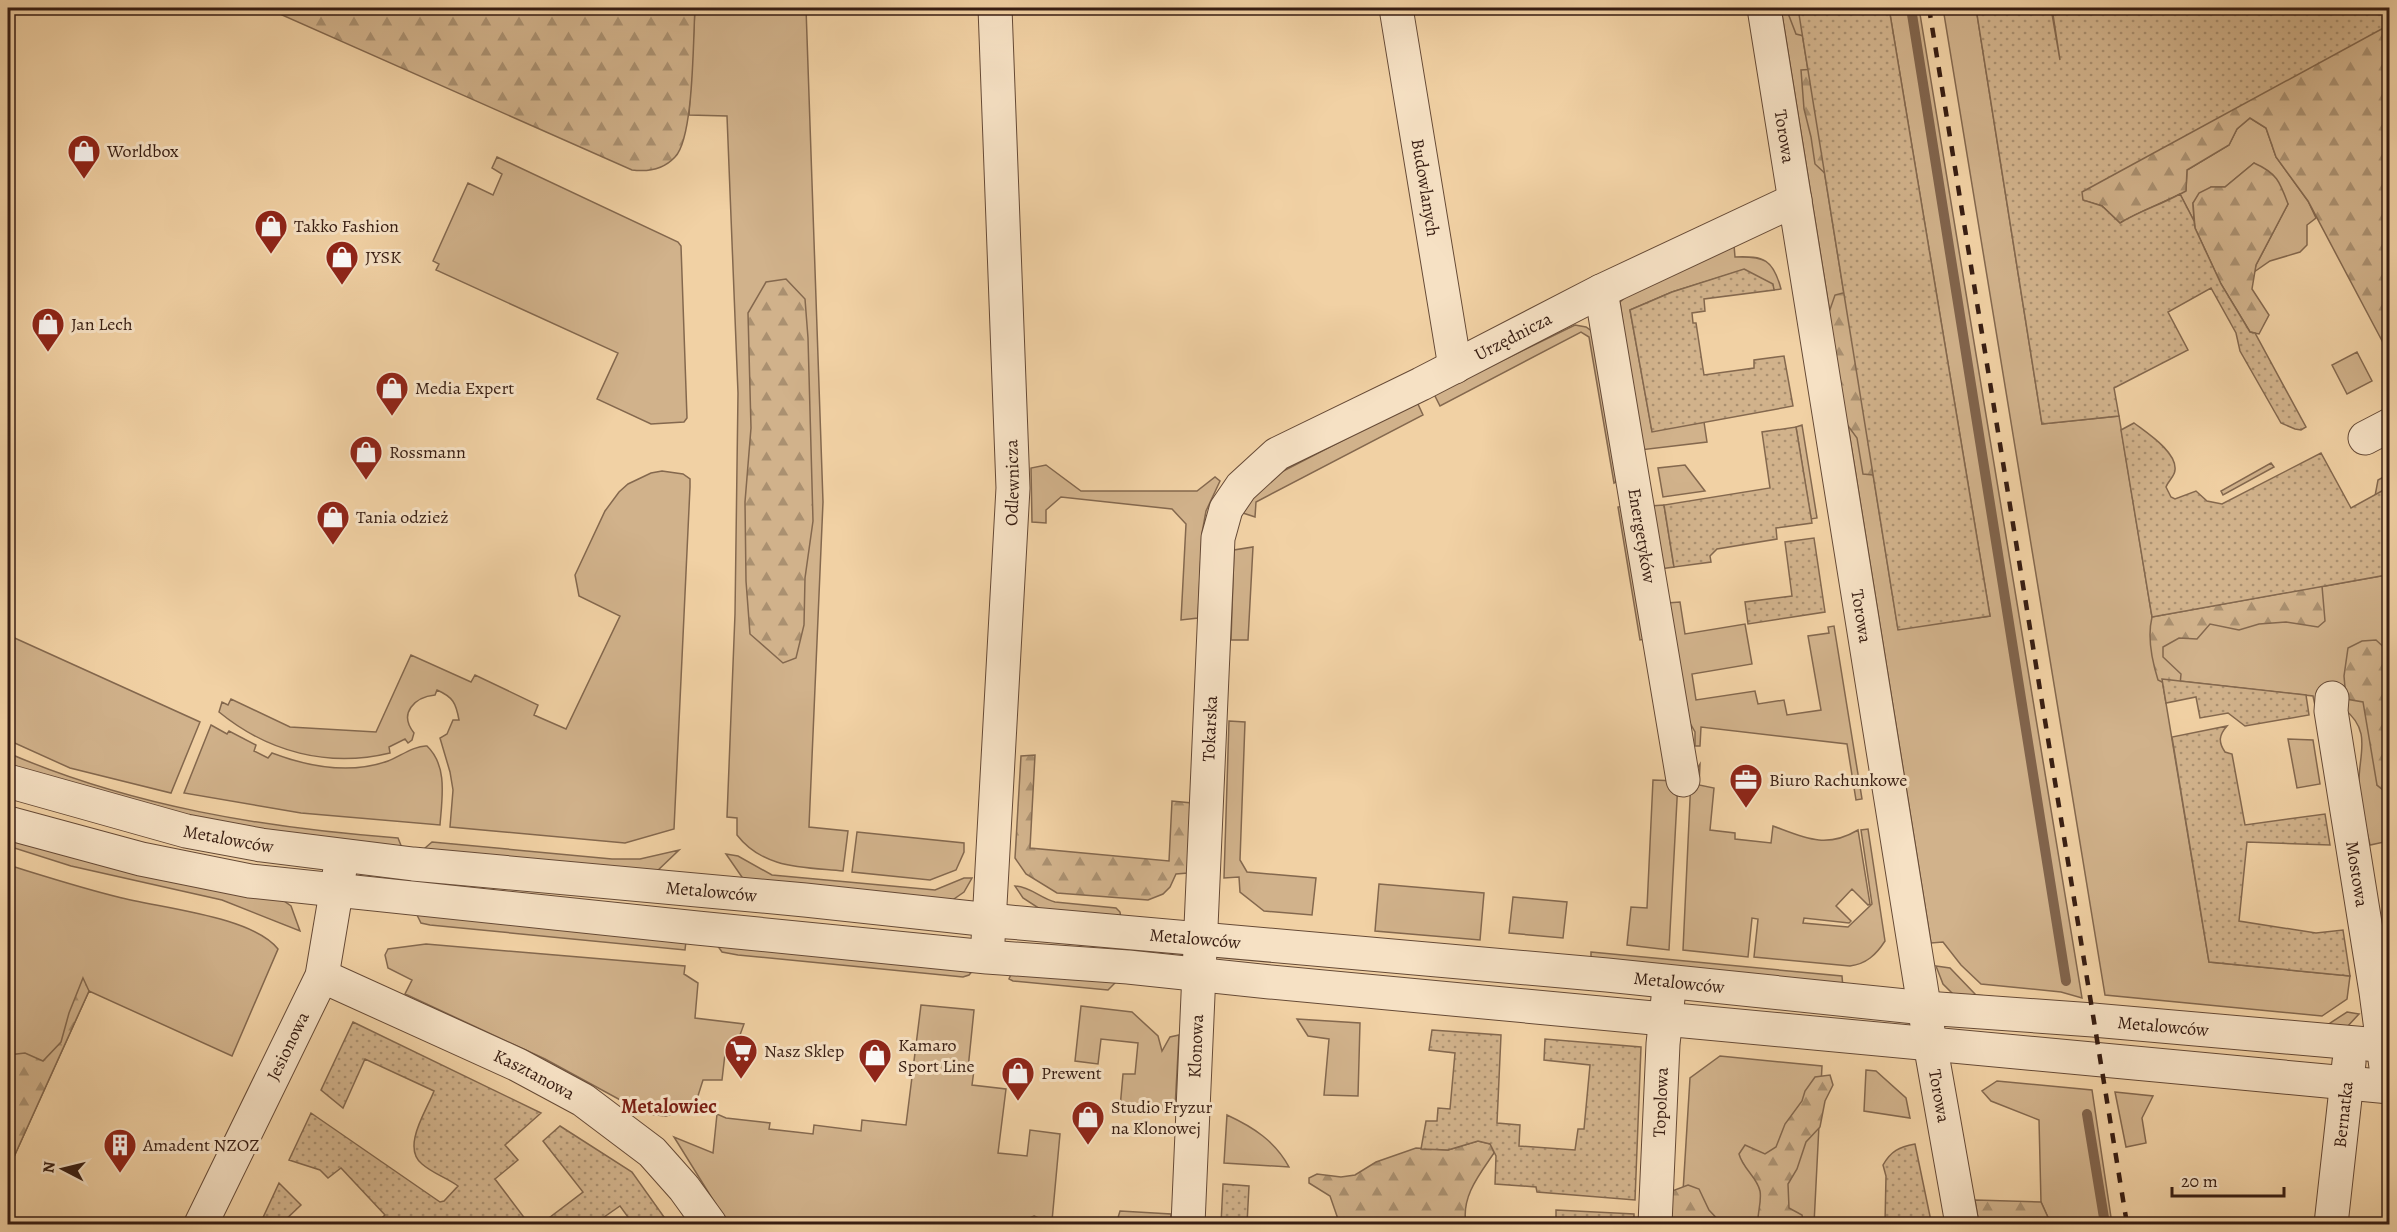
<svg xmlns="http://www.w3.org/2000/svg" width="2397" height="1232" font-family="Alegreya,serif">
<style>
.green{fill:#d1b28b;stroke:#84684e;stroke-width:1.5}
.forest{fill:url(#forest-firs);stroke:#84684e;stroke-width:1.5}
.garden{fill:url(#garden-dots);stroke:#84684e;stroke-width:1.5}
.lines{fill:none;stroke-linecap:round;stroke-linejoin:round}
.stream{stroke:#81644c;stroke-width:10}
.minor-casing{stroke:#664a36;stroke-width:35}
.minor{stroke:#f6e1c4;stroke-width:33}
.rail{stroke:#371d12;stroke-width:4.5;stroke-dasharray:10 10;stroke-linecap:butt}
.labels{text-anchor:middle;stroke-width:6;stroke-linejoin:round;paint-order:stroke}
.street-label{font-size:18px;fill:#371d12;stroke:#f6e1c4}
.poi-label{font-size:18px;fill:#371d12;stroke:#f6e1c4;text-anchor:start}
.neighbourhood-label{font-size:20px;font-weight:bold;fill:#7a1f14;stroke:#f6e1c4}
</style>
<defs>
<pattern id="forest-firs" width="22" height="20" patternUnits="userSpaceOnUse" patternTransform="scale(1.5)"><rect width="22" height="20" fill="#d1b28b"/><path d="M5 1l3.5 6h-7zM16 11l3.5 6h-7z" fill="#aa9070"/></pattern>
<pattern id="garden-dots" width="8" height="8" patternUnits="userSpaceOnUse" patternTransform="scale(1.5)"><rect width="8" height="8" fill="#d1b28b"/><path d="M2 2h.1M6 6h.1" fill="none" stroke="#aa9070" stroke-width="1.8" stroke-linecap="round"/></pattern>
</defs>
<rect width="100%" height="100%" fill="#f1d1a4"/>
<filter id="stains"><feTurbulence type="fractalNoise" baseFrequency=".00333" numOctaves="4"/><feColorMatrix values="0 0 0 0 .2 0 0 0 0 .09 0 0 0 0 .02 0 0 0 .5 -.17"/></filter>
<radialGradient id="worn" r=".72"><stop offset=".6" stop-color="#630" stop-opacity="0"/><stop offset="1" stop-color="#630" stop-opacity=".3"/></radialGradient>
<!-- green -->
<path class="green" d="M 695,8 L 806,8 L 823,502 L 809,827 L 848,831 L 843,871 C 804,867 763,869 737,835 L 737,818 L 727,817 L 735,614 L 738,393 L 727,116 L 689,115 Z
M 1781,8 L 1798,8 L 1898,629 L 1990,616 L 1889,8 L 1919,8 L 2082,998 L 2061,992 L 1981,984 L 1961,965 L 1943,942 L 1931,943 Z
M 1943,8 L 1976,8 L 2042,424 L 2119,416 L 2152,617 L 2387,575 L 2389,579 L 2389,704 L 2377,785 L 2389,795 L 2389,841 L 2370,845 C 2366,827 2360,807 2359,788 C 2357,757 2374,732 2344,709 L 2316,710 L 2313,696 L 2162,679 L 2209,962 L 2350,976 L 2347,999 L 2322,1016 L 2105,995 Z
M 2250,118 L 2266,128 L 2276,157 L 2308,201 L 2316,218 L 2307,225 L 2307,245 L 2300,252 L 2270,261 L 2254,272 L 2256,265 L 2288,204 L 2254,163 L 2225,187 L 2211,187 L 2193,203 L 2194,221 L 2180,194 L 2186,190 L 2187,170 L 2229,145 L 2237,129 Z
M 497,157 L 678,242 L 681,246 L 687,418 L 684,422 L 651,424 L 597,399 L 618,353 L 436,270 L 439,264 L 433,261 L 468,183 L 493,195 L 502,174 L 492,168 Z
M 1734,245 L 1735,257 C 1764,256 1773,259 1781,289 L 1774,290 L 1772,284 L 1743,270 L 1672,292 L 1630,310 L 1652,431 L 1704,422 L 1707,442 L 1640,450 L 1620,302 L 1627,296 Z
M 1575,325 L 1586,327 L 1593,332 L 1625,477 L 1614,483 L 1589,337 L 1581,332 L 1440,406 L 1434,394 Z
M 2357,352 L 2372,381 L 2347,394 L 2332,365 Z
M 1417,402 L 1423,415 L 1256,502 L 1255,517 L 1243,513 L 1264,481 Z
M 1802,425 L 1817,518 L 1811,519 L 1796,427 Z
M 2271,463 L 2274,467 L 2223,495 L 2221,491 Z
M 1046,465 L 1081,491 L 1197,491 L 1215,477 L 1220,481 L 1206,511 L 1202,533 L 1198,618 L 1181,620 L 1186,524 L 1172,509 L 1061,497 L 1046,510 L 1046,523 L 1032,522 L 1031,468 Z
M 1685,465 L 1705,491 L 1663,497 L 1658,468 Z
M 662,471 L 683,474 L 690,479 L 690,487 L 674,829 L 625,843 L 450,827 L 453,790 L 450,772 L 440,738 L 447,734 L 453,720 L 459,720 C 456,703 453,697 437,690 L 435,695 C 415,697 398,713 414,733 L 412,740 L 408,743 L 405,739 L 389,747 L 390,753 C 328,768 268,752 219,712 L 222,702 L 228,705 L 231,699 L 290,727 L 376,732 L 411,655 L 471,682 L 475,675 L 538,705 L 534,715 L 566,729 L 620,616 L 579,596 L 575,575 L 605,511 L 619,492 L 628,484 L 651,473 Z
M 2389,474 L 2389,487 L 2375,496 L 2378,480 Z
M 1630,505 L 1652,638 L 1640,640 L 1618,507 Z
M 1664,505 L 1674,567 L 1660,569 L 1650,506 Z
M 1253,547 L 1248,640 L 1231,640 L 1234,550 Z
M 1680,602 L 1685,634 L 1745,624 L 1752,664 L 1692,674 L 1696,700 L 1755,691 L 1758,704 L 1784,700 L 1787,715 L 1821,710 L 1808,636 L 1829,633 L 1828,627 L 1834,626 L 1862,799 L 1856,800 L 1847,744 L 1701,727 L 1700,746 L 1695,746 L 1695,732 L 1686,716 L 1667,603 Z
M 8,635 L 200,722 L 171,793 L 70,768 L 8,740 Z
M 1229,721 L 1245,722 L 1240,860 L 1247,872 L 1316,878 L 1312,915 L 1264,911 L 1240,892 L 1239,877 L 1224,878 Z
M 211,725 L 227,734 L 229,731 L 256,745 L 254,751 L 268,758 L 272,753 C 309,767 349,775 388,761 C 399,757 415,745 427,746 C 448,766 442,798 440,825 L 301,813 L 184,793 Z
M 2288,739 L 2313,740 L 2320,784 L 2297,788 Z
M 8,753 C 131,806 264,828 398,838 L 402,848 L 255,833 L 8,770 Z
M 1700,764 L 1699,785 L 1714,788 L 1710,830 L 1735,833 L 1735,839 L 1771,843 L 1773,826 C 1805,838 1826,849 1858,830 L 1870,904 L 1868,905 L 1852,889 L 1836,906 L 1851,921 L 1849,923 L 1804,918 L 1803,923 L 1848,927 L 1872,904 L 1861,830 L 1868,829 L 1885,941 C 1876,955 1866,964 1850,966 L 1754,957 L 1758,919 L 1752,918 L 1748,957 L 1683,950 L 1691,778 Z
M 1653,780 L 1678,781 L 1669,950 L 1627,945 L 1631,907 L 1647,908 Z
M 857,832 L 964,843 L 964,852 L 956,870 L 930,880 L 852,872 Z
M 8,833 L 281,899 L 291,906 L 300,931 L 222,900 L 71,866 L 8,846 Z
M 432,842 L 612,859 L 640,859 L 679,850 L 655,873 L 424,849 Z
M 726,854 L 738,856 L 772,875 L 935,890 L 964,878 L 972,878 L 964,892 L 951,901 L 744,880 Z
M 8,865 C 44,876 81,888 118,897 C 159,908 252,916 278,949 L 232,1056 L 89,991 L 8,1170 Z
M 1379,884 L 1484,893 L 1480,940 L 1375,931 Z
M 1015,886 C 1031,887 1040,898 1055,902 L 1116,908 L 1120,912 L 1121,919 L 1040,909 L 1023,898 Z
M 1513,897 L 1567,902 L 1563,938 L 1509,933 Z
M 415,911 L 686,941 L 685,950 L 430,925 L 421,923 Z
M 426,944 L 685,966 L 684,974 L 698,983 L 695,1018 L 744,1024 L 740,1035 L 725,1054 L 722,1080 L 703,1080 L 696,1102 L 685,1110 L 666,1116 L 646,1114 L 545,1059 L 405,994 L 412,980 L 388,968 L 385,955 L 388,949 Z
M 717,945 L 974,969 L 969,975 L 963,977 L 738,955 L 722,952 Z
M 1591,952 L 1842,976 L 1843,988 L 1597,964 L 1591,957 Z
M 1936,966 L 1950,968 L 1976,995 L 2060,1003 L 1953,994 L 1943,984 Z
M 1012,972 L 1119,979 L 1108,990 L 1013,981 L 1009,979 Z
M 921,1005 L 974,1010 L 968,1069 L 974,1070 L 972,1085 L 1006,1089 L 998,1153 L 1027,1156 L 1030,1130 L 1060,1134 L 1052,1221 L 1086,1224 L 728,1224 L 674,1137 L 713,1153 L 717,1114 L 726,1118 L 770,1123 L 769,1129 L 813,1134 L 814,1125 L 861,1131 L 862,1120 L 906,1125 Z
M 1081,1006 L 1132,1012 L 1158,1036 L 1162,1051 L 1170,1037 L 1179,1035 L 1175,1108 L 1170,1111 L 1120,1108 L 1123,1074 L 1135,1074 L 1138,1043 L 1101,1039 L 1098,1064 L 1075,1061 Z
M 2347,1012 L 2359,1014 L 2346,1028 L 2324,1027 Z
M 1297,1019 L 1360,1023 L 1358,1096 L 1324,1095 L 1329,1039 L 1308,1036 Z
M 1720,1056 L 1822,1066 L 1814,1224 L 1681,1224 L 1690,1078 Z
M 1866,1070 L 1876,1071 L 1906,1098 L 1910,1118 L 1864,1111 Z
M 1997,1081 L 2092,1090 L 2112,1224 L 2051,1224 L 2041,1202 L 2039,1120 L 1991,1101 L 1982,1091 Z
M 2115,1092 L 2153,1096 L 2142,1118 L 2146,1143 L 2126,1147 Z
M 1227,1115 C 1253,1127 1275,1141 1289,1167 L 1224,1163 Z
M 1120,1211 L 1171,1214 L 1170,1224 L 1116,1224 Z"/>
<!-- forest -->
<path class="forest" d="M 280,8 L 695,8 C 693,38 694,138 675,157 C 663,170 648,172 632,170 L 282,15 Z
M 1786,8 L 1806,8 L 1812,38 L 1796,34 Z
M 2389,9 L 2389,354 L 2308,201 L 2276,157 L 2266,128 L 2250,118 L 2237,129 L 2229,145 L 2187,170 L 2186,191 C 2164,203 2141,210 2120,223 L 2102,206 L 2075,198 L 2055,48 Z
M 1815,69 L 1830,178 L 1815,164 L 1811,137 L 1804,109 L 1801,70 Z
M 2254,163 C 2277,173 2280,182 2288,204 L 2256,265 L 2252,289 L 2269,315 L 2259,334 L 2250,332 L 2221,284 L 2195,228 L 2193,203 L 2199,193 L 2211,187 L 2225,187 Z
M 786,279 L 805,299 L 808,338 L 813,521 L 805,578 L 804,625 L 796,658 L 783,663 L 750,634 L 746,581 L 745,502 L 751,428 L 748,313 L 766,282 Z
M 1858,289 L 1883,476 L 1863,474 L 1857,438 L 1843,419 L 1826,321 L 1835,295 Z
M 2322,586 L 2325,621 L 2318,627 L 2286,622 L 2259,624 L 2239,630 L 2210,624 L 2197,639 L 2179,638 L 2163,647 L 2163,657 L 2181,674 L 2180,685 L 2168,685 L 2158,680 C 2152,661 2147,638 2152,617 Z
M 2376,640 L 2389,652 L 2389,795 L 2377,785 L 2363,702 L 2346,699 L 2344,676 L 2348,648 L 2362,641 Z
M 1035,755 L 1030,848 L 1169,861 L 1172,801 L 1192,803 L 1188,873 L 1176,874 L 1170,887 L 1163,894 L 1148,900 L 1057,893 L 1026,874 L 1015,858 L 1021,756 Z
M 83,978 L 89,991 L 8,1170 L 8,1055 L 25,1053 L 43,1061 L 61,1042 L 69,1013 Z
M 1830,1075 L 1833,1085 L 1825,1101 L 1820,1127 L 1806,1142 L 1797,1169 L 1788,1184 L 1789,1208 L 1802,1215 L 1804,1224 L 1758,1224 C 1757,1214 1762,1201 1760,1191 C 1757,1177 1743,1169 1739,1154 L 1745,1145 L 1765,1154 L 1776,1147 L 1785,1124 L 1802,1101 L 1805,1091 L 1815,1077 Z
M 1478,1141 L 1491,1144 L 1494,1153 C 1479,1175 1461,1197 1466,1224 L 1344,1224 L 1338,1219 L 1330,1196 L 1309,1183 L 1309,1178 L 1317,1174 L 1341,1177 L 1355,1175 L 1376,1162 L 1416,1148 L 1448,1150 Z
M 1688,1185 L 1699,1189 L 1709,1210 L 1722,1224 L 1662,1224 L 1672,1191 Z
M 1975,1200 L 2041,1202 L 2051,1224 L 1979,1224 Z
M 1034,1216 L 1052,1224 L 1022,1224 L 1024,1220 Z"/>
<!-- garden -->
<path class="garden" d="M 1798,8 L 1889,8 L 1990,616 L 1898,630 Z
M 1976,8 L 2051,8 L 2060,60 L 2052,8 L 2389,8 L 2389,25 L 2082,192 L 2083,200 L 2102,206 L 2120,223 C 2140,211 2160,205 2180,194 L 2194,221 L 2195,228 L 2221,284 L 2250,332 L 2255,333 L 2306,427 L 2301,430 L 2295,429 L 2281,423 L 2240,351 L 2236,333 L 2211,288 L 2168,312 L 2188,350 L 2114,388 L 2119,416 L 2042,424 Z
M 1744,269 L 1773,284 L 1774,290 L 1704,299 L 1705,311 L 1692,313 L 1693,323 L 1696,323 L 1704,375 L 1754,368 L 1754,360 L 1784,356 L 1793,406 L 1652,432 L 1630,310 L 1672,292 Z
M 2134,423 C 2147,433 2177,452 2175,470 C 2175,476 2168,481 2166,487 L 2171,497 L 2175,499 L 2196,491 L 2207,501 L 2222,504 L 2321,453 L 2351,508 L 2389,487 L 2389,579 L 2386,575 L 2152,617 L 2121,430 Z
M 1796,427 L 1812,523 L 1776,528 L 1777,539 L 1717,549 L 1710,556 L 1711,562 L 1674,567 L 1664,505 L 1770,488 L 1762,432 Z
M 1814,538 L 1825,612 L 1748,624 L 1745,602 L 1792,596 L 1785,542 Z
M 2162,679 L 2306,695 L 2309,715 L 2245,726 L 2228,713 L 2200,718 L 2196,697 L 2166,703 Z
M 2227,726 C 2219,735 2218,742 2225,752 L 2232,754 L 2245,825 L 2325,814 L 2330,845 L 2247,842 L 2239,921 L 2316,933 L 2343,930 L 2350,976 L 2209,962 L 2172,737 Z
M 353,1022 L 541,1113 L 505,1145 L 518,1160 L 495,1179 L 529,1224 L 375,1224 L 385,1215 L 341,1168 L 328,1178 L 320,1170 L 289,1160 L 311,1113 L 440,1202 L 444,1201 L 458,1186 C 447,1178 432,1173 422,1164 C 401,1147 427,1110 434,1091 L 365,1059 L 343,1108 L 321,1090 Z
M 1432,1030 L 1501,1035 L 1497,1123 L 1520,1125 L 1519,1146 L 1575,1150 L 1578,1129 L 1584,1129 L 1590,1065 L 1544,1060 L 1545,1039 L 1641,1047 L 1635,1200 L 1537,1192 L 1536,1187 L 1495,1184 L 1496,1156 L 1490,1144 L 1478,1141 L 1448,1150 L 1421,1149 L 1426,1121 L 1437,1121 L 1438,1108 L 1450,1109 L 1455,1053 L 1429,1050 Z
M 560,1126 L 632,1172 L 664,1217 L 652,1224 L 633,1224 L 620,1206 L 594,1224 L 541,1224 L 583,1192 L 543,1141 Z
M 1915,1144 L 1931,1221 L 1885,1223 L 1886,1176 L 1883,1165 C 1891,1151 1899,1147 1915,1144 Z
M 279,1183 L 301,1205 L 281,1224 L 260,1224 Z
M 1223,1184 L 1249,1186 L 1247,1224 L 1221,1224 Z
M 1556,1210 L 1634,1214 L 1634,1224 L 1556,1224 Z"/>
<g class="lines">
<!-- stream -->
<path class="stream" d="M 1911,8 L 2066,981
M 2087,1114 L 2105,1224"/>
<!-- minor casing -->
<g class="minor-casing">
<g id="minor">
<path id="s1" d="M 1396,8 L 1455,367"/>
<path id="s2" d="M 1764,8 L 1930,1043 L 1962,1224"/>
<path id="s3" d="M 1601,291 L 1683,780"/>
<path d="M 2365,438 L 2390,425"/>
<path id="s4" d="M 2332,698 L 2331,711 L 2376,992 L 2386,1067"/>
<path id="s5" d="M 8,781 L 186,831 L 261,845 L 413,864 L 805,900 L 1009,922 L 1607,975 L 1925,1008 L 2093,1020 L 2390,1046"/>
<path d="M 8,823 L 141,859 L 250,881 L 697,928 L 987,957 L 1128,967 L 1270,982 L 2390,1087"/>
<path id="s6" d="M 988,941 L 1013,488 L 995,8"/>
<path id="s7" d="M 322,976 L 518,1065 L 583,1100 L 652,1152 L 684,1188 L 710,1224"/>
<path id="s8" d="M 201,1224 L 322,976 L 340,869"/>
<path id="s9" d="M 1188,1224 L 1218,538 L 1226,509 L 1241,487 L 1277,454 L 1421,384 L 1601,291 L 1795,200"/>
<path id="s10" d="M 1655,1224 L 1663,1044 L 1668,998"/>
<path id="s11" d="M 2331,1224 L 2349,1062"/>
</g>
</g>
<!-- minor -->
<use href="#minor" class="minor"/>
<!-- rail -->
<path class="rail" d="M 1929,8 L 2127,1224"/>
</g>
<!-- icons -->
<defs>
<g id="shop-pin" transform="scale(1.725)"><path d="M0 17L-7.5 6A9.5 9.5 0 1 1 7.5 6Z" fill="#8f2418" stroke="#f6e1c4"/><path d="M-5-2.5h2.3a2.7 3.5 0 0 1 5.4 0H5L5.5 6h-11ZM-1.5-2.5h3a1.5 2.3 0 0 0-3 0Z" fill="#fff"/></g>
<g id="office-pin" transform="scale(1.725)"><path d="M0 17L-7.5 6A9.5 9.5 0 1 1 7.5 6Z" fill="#8f2418" stroke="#f6e1c4"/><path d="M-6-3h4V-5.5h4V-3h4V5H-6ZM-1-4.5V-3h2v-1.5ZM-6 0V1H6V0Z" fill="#fff"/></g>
<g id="supermarket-pin" transform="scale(1.725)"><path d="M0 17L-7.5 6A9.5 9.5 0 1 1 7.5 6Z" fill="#8f2418" stroke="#f6e1c4"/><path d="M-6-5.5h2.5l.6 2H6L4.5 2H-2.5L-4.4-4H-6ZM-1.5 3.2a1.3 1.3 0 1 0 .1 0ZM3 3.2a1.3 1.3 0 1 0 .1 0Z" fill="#fff"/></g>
<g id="building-pin" transform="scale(1.725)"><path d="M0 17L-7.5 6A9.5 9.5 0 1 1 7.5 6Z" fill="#8f2418" stroke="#f6e1c4"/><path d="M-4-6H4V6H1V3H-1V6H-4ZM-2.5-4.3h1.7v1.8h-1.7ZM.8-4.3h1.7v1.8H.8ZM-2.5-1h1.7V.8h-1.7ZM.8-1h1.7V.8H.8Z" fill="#fff"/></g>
</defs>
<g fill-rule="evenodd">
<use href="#shop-pin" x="84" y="151"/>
<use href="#shop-pin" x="271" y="226"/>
<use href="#shop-pin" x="342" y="257"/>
<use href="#shop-pin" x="48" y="324"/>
<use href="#shop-pin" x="392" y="388"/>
<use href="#shop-pin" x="366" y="452"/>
<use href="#shop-pin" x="333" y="517"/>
<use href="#office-pin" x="1746" y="780"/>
<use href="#supermarket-pin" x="741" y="1051"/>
<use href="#shop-pin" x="875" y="1055"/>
<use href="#shop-pin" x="1018" y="1073"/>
<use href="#shop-pin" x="1088" y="1117"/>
<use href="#building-pin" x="120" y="1145"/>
</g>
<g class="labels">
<!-- street labels -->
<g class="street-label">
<text dy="6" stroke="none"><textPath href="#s2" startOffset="130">Torowa</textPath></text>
<text dy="6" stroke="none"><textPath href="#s1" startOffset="182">Budowlanych</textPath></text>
<text dy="6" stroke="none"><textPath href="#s9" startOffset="1056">Urzędnicza</textPath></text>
<text dy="6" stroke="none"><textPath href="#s6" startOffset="459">Odlewnicza</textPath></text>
<text dy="6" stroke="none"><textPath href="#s3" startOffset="248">Energetyków</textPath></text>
<text dy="6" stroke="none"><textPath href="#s2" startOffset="616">Torowa</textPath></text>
<text dy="6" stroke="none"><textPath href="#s9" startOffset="496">Tokarska</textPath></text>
<text dy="6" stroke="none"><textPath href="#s5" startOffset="228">Metalowców</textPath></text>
<text dy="6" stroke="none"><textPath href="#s4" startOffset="178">Mostowa</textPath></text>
<text dy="6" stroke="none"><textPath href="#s5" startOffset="714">Metalowców</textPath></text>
<text dy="6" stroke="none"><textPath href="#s5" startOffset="1200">Metalowców</textPath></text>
<text dy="6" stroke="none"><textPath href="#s5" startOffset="1686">Metalowców</textPath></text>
<text dy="6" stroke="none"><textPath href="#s5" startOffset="2172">Metalowców</textPath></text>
<text dy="6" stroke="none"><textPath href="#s8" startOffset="198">Jesionowa</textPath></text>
<text dy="6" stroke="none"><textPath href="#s9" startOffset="178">Klonowa</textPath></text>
<text dy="6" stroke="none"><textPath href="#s7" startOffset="234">Kasztanowa</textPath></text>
<text dy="6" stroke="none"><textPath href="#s2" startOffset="1102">Torowa</textPath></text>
<text dy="6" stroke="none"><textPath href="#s10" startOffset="122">Topolowa</textPath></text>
<text dy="6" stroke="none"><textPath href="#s11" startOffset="110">Bernatka</textPath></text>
</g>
<!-- poi labels -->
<g class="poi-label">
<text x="107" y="157">Worldbox</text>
<text x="294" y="232">Takko Fashion</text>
<text x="365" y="263">JYSK</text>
<text x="71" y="330">Jan Lech</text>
<text x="415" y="394">Media Expert</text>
<text x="389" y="458">Rossmann</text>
<text x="356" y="523">Tania odzież</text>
<text x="1769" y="786">Biuro Rachunkowe</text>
<text x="898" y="1051">Kamaro<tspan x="898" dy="21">Sport Line</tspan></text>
<text x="764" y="1057">Nasz Sklep</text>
<text x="1041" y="1079">Prewent</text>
<text x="1111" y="1113">Studio Fryzur<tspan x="1111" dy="21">na Klonowej</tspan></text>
<text x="143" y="1151">Amadent NZOZ</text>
</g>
<!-- neighbourhood labels -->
<g class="neighbourhood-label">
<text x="669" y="1113">Metalowiec</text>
</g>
</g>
<!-- margin -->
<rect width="2397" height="1232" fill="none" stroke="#f1d1a4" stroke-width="30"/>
<rect x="9" y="9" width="2379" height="1214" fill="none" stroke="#371d12" stroke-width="3"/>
<rect x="15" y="15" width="2367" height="1202" fill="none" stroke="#371d12" stroke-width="1.5"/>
<!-- north arrow -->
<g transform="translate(63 1169) rotate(277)" stroke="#f6e1c4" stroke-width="4.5" paint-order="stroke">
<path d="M0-4.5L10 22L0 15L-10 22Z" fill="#371d12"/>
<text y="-9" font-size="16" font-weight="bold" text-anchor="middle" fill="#371d12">N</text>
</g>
<!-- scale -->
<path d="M2172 1187v9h112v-9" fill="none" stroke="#371d12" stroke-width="3"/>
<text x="2181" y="1187" font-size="18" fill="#371d12" stroke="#f6e1c4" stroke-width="4.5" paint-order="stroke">20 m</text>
<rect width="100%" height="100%" filter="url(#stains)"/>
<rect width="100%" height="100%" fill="url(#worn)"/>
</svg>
